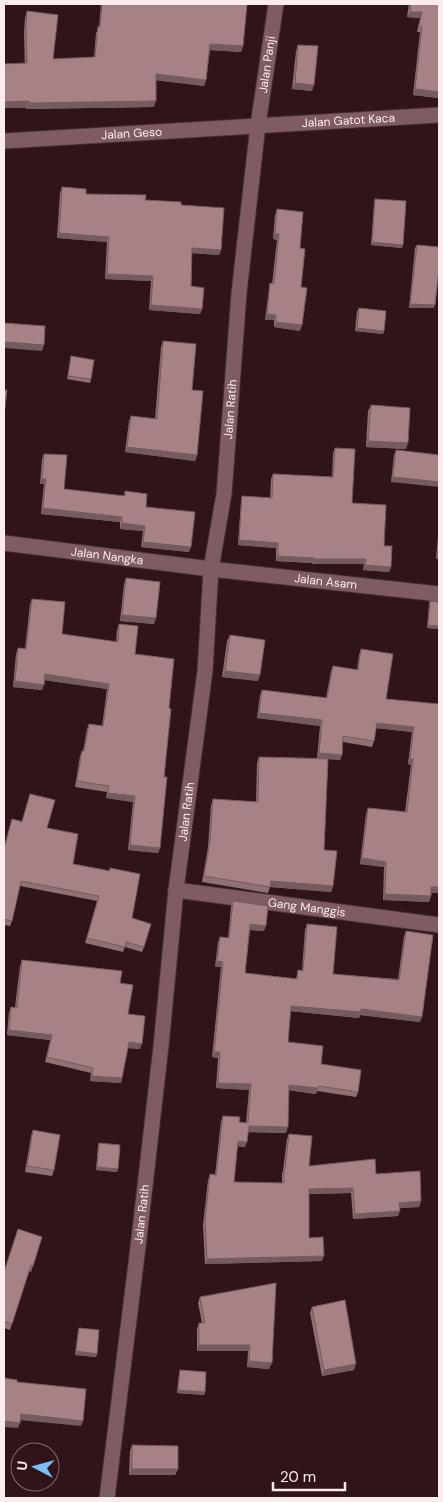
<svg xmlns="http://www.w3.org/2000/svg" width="443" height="1502" font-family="'DM Sans',sans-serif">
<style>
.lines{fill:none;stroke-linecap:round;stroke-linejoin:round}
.street-casing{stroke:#443034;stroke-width:17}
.secondary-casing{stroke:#443034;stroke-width:17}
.street{stroke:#7e5c61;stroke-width:15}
.secondary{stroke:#7e5c61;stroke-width:15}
.wall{fill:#8f7073}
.shaded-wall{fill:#745b5e}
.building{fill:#a68286;stroke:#745b5e}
.labels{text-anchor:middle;stroke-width:5;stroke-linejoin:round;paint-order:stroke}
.street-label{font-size:12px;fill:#fdecee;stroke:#301419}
</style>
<rect width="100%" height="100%" fill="#301419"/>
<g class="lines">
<!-- street casing -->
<g class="street-casing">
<g id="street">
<path id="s1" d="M 258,125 L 276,4"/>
<path id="s2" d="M 4,543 L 211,569 L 439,594"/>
<path id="s3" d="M 176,890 L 439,925"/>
<path id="s4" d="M 107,1498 L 138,1247 L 161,1046 L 176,890 L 205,671 L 211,569"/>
</g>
</g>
<!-- secondary casing -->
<g class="secondary-casing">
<g id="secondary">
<path id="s5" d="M 4,141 L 439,115"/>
<path id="s6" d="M 211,569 L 224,494 L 239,293 L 258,125"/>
</g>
</g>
<!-- street -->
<use href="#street" class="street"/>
<!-- secondary -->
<use href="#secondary" class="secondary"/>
</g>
<!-- wall -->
<path class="wall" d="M 101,4 L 247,4 L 243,46 L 241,52 L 210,50 L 206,80 L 204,86 L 156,80 L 154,107 L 26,109 L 24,33 L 25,18 L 27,11 L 53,59 L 94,57 L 96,33 L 99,27 Z
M 409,4 L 439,4 L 439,93 L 438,98 L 413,95 L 420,32 L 417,32 L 420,18 L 407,17 Z
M 298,45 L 312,91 L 292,89 L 296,51 Z
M 62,187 L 86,194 L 181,205 L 221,250 L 219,255 L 192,253 L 191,286 L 202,309 L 200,314 L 149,310 L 151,281 L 105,279 L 107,242 L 57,238 L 60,193 Z
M 375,199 L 402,248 L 371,245 L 374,203 Z
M 277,209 L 300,248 L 301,287 L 300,331 L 274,327 L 274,320 L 265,320 L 269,289 L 270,283 L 272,284 L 277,240 L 273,239 L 275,215 Z
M 417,245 L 434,308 L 409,308 L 415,248 Z
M 359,308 L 384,331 L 383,334 L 355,331 L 357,311 Z
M 163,341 L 192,390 L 197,455 L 195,461 L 125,452 L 129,421 L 131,416 L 155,419 L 161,347 Z
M 71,356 L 91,379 L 90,383 L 67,379 Z
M 371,405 L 406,449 L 366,447 L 368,411 Z
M 335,448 L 352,503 L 384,546 L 391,567 L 389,572 L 363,570 L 364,564 L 312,564 L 312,563 L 276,561 L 276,548 L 238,545 L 241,501 L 242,496 L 270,498 L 271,479 L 273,474 L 332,477 L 333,453 Z
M 396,450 L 439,455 L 391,482 L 394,455 Z
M 44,454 L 64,489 L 124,496 L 125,491 L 146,507 L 189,552 L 141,547 L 143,531 L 120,529 L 120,522 L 41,514 L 44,484 L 40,484 L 42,459 Z
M 439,525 L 439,559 L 436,559 Z
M 126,578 L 154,624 L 120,621 L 124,584 Z
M 32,599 L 62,634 L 116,642 L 117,630 L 119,624 L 135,654 L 169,708 L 160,848 L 158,853 L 128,850 L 133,802 L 106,798 L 107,792 L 75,787 L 80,756 L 82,751 L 83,751 L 87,729 L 89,724 L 102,726 L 107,689 L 44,680 L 42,690 L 13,687 L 16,654 L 18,648 L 25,649 L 30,604 Z
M 430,601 L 439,602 L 439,629 L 427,628 L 429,604 Z
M 230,635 L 258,681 L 222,677 L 227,641 Z
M 361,649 L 386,699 L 439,704 L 431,896 L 429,902 L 383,900 L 384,867 L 360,864 L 366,814 L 368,808 L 405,812 L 411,765 L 408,764 L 412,732 L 376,728 L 374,741 L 372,747 L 343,742 L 342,755 L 340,760 L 328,759 L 324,850 L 333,886 L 331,892 L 270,887 L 268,893 L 202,882 L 208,847 L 211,805 L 213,799 L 256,802 L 257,763 L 259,757 L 317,758 L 320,726 L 257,718 L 260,695 L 262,690 L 326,698 L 331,671 L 333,666 L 357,670 L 359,655 Z
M 30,794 L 47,828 L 73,864 L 109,871 L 110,868 L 144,947 L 142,952 L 125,947 L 123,952 L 85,943 L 97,901 L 20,886 L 12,921 L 10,926 L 4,925 L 4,847 L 12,819 L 22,821 Z
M 233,901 L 264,931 L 250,930 L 245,973 L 296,979 L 298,970 L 302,970 L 305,930 L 307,924 L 333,974 L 398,979 L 404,936 L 406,931 L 420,1022 L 360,1015 L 359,1018 L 290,1011 L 288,1042 L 321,1064 L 358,1092 L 356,1097 L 317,1091 L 316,1094 L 289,1090 L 286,1133 L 248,1132 L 245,1147 L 237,1146 L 234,1182 L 282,1183 L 282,1174 L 283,1170 L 287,1139 L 289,1134 L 309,1166 L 376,1174 L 421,1201 L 419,1207 L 400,1208 L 398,1216 L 353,1219 L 351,1193 L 309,1194 L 309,1238 L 322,1261 L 205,1264 L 203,1225 L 208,1180 L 210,1174 L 215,1175 L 221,1121 L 223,1116 L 239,1122 L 246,1123 L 249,1090 L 216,1088 L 218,1058 L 212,1057 L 221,967 L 215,967 L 218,942 L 220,937 L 228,938 L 231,907 Z
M 22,960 L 120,983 L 128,1014 L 140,1049 L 128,1048 L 121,1083 L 90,1081 L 91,1073 L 45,1062 L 50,1040 L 7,1035 L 9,1012 L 11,1007 L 15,1007 L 20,966 Z
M 33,1130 L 54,1170 L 52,1176 L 25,1172 L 31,1136 Z
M 99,1143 L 117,1172 L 96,1170 L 98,1146 Z
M 42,1237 L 31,1272 L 29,1271 L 10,1330 L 4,1328 L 4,1271 Z
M 276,1283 L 269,1369 L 247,1367 L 248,1351 L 197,1351 L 197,1329 L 199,1323 L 202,1323 L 198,1303 L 200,1297 Z
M 312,1307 L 354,1370 L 322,1376 L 310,1313 Z
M 79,1328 L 96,1357 L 75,1355 L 78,1331 Z
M 180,1370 L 205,1392 L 204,1395 L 177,1393 L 179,1373 Z
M 132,1445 L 178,1469 L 175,1475 L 129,1475 L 130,1451 Z"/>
<!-- shaded-wall -->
<path class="shaded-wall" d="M 410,12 L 422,12 L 420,18 L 407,17 Z
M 210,44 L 243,46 L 241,52 L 208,50 Z
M 156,74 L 206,80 L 204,86 L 154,80 Z
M 295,83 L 314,85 L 312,91 L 292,89 Z
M 415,89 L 439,92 L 439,93 L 438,98 L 413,95 Z
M 29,101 L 26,108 L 4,108 L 4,102 Z
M 156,101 L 154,107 L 26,109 L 29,103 Z
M 59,233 L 109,237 L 107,242 L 57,238 Z
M 275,234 L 279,234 L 277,240 L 273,239 Z
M 372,242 L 403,245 L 402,248 L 371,245 Z
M 192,248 L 221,250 L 219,255 L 191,253 Z
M 107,274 L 153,276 L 151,281 L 105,279 Z
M 410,304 L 435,305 L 434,308 L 409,308 Z
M 151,305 L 202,309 L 200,314 L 149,310 Z
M 267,314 L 276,315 L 274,320 L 265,320 Z
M 276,322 L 302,325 L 300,331 L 274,327 Z
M 357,328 L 384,331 L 383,334 L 355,331 Z
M 4,342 L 44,345 L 42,351 L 4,348 Z
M 368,441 L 408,443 L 406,449 L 366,447 Z
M 127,447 L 197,455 L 195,461 L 125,452 Z
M 393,477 L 439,482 L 439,487 L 391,482 Z
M 42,479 L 46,479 L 44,484 L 40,484 Z
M 43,508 L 122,517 L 120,522 L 41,514 Z
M 122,523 L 145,526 L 143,531 L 120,529 Z
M 239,540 L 278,543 L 276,548 L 238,545 Z
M 143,542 L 191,547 L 189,552 L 141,547 Z
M 438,554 L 439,554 L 439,559 L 436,559 Z
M 278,556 L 314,558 L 312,563 L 276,561 Z
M 314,559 L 366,559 L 364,564 L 312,564 Z
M 365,565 L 391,567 L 389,572 L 363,570 Z
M 122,615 L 156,618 L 154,624 L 120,621 Z
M 428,625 L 439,626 L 439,629 L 427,628 Z
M 225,671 L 260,675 L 258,681 L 222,677 Z
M 45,674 L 109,684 L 107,689 L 43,680 Z
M 15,681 L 44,685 L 42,690 L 13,687 Z
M 259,713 L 322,720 L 320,726 L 257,718 Z
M 377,723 L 414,727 L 412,732 L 375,728 Z
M 319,753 L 342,755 L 340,760 L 317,758 Z
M 410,759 L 413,759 L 411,765 L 408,764 Z
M 108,793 L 135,796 L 133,802 L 106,798 Z
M 130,845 L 160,848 L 158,853 L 128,850 Z
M 362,858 L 386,862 L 384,867 L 360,864 Z
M 271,881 L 333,886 L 331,892 L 270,887 Z
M 431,887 L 439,887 L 439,893 L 429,893 Z
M 385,894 L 431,896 L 429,902 L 383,900 Z
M 250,924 L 266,926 L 264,931 L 248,930 Z
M 217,961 L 223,962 L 221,967 L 215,967 Z
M 291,1006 L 361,1009 L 422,1017 L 420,1022 L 360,1015 L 359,1018 L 289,1011 Z
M 9,1030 L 52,1035 L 50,1040 L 7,1035 Z
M 129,1042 L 142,1044 L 140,1049 L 127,1048 Z
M 214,1052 L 220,1052 L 218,1058 L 212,1057 Z
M 92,1076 L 122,1078 L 121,1083 L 90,1081 Z
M 218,1083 L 251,1084 L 249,1090 L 216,1088 Z
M 289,1085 L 318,1088 L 316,1094 L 287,1090 Z
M 249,1126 L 288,1127 L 286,1133 L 247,1132 Z
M 238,1141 L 247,1142 L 245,1147 L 236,1146 Z
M 97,1167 L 118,1169 L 117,1172 L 96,1170 Z
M 353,1188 L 351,1193 L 307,1194 L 309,1189 Z
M 421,1201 L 419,1207 L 398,1208 L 399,1203 Z
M 400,1211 L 398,1216 L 353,1219 L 355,1214 Z
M 324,1256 L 322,1261 L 205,1264 L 207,1259 Z
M 199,1345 L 250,1345 L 248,1351 L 197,1351 Z
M 76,1351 L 97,1354 L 96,1357 L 75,1355 Z
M 249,1361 L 272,1363 L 269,1369 L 247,1367 Z
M 356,1364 L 354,1370 L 322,1376 L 324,1370 Z
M 178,1390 L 205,1392 L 204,1395 L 177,1393 Z
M 21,1414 L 83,1421 L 81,1426 L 19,1420 Z
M 4,1421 L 20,1423 L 18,1428 L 4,1427 Z
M 132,1469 L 178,1469 L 175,1475 L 129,1475 Z"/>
<!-- building -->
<path class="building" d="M 102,4 L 247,4 L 243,46 L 210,44 L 206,80 L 156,74 L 156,101 L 29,103 L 29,101 L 4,102 L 4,64 L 27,63 L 26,27 L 27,11 L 58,15 L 53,59 L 95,57 L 98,26 L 100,27 Z
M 411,4 L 439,4 L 439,92 L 415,89 L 422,27 L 419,26 L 422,12 L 410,12 Z
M 298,45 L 318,46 L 314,85 L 295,83 Z
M 62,187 L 86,189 L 86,194 L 146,195 L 145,200 L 181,202 L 181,205 L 224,208 L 221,250 L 192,248 L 191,286 L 204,288 L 202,309 L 151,305 L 153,276 L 107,274 L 109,237 L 59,233 Z
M 375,199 L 406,201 L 403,245 L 372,242 Z
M 277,209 L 303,212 L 300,248 L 305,249 L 301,287 L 307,288 L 302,325 L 276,322 L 276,315 L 267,314 L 270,283 L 274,284 L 279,234 L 275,234 Z
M 417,245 L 439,247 L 439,268 L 435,305 L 410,304 Z
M 359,308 L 386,311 L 384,331 L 357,328 Z
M 4,323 L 45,326 L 44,345 L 4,342 Z
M 163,341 L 196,344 L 192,390 L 203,391 L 197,455 L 127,447 L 131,416 L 157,419 Z
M 71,356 L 94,360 L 91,379 L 68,376 Z
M 4,390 L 7,390 L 4,415 Z
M 371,405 L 410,408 L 408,443 L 368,441 Z
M 335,448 L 355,449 L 352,503 L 386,505 L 384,546 L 392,546 L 391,567 L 365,565 L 366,559 L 314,559 L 314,558 L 278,556 L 278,543 L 239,540 L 242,496 L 272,498 L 273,474 L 333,477 Z
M 396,450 L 439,455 L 439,482 L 393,477 Z
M 44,454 L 67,455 L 64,489 L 125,496 L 125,491 L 147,494 L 146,507 L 195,512 L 191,547 L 143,542 L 145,526 L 122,523 L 122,517 L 43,508 L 46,479 L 42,479 Z
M 439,537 L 439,554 L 438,554 Z
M 126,578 L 160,582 L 156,618 L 122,615 Z
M 32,599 L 65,602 L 62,634 L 118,642 L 119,624 L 138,626 L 135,654 L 174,659 L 169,708 L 171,709 L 164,777 L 167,777 L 160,848 L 130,845 L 135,796 L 108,793 L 109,786 L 77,781 L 82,751 L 84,751 L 89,724 L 103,726 L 109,684 L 45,674 L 44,685 L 15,681 L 18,648 L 26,649 Z
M 430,601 L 439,602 L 439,626 L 428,625 Z
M 230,635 L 265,640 L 260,675 L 225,671 Z
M 361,649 L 393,654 L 386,699 L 439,704 L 439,887 L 431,887 L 431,896 L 385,894 L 386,862 L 362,858 L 368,808 L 407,812 L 413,759 L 410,759 L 414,727 L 377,723 L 374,741 L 343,736 L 342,755 L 319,753 L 322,720 L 259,713 L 262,690 L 327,698 L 333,666 L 358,670 Z
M 259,757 L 328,759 L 324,850 L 337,851 L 333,886 L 271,881 L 270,887 L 204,876 L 210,841 L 213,799 L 258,802 Z
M 30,794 L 55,800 L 47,828 L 78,834 L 73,864 L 110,871 L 110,868 L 140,874 L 132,918 L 151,924 L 144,947 L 126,942 L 125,947 L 87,938 L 99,896 L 21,881 L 12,921 L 4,919 L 4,849 L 12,819 L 22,822 Z
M 233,901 L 268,906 L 266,926 L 250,924 L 245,973 L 297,979 L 298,970 L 303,971 L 307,924 L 337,927 L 333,974 L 399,980 L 406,931 L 433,935 L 422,1017 L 361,1009 L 361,1012 L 291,1006 L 288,1042 L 323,1046 L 321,1064 L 361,1070 L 358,1092 L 319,1086 L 318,1088 L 289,1085 L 288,1127 L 249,1126 L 247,1142 L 238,1141 L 234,1182 L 284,1183 L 284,1169 L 285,1169 L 289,1134 L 312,1136 L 309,1166 L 375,1159 L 376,1174 L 420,1171 L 421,1201 L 399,1203 L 400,1211 L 355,1214 L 353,1188 L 309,1189 L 309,1238 L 323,1237 L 324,1256 L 207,1259 L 205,1220 L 210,1174 L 216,1175 L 223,1116 L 240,1117 L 239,1122 L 248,1123 L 251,1084 L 218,1083 L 220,1052 L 214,1052 L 223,962 L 217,961 L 220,937 L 229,938 Z
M 22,960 L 122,971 L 120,983 L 133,985 L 128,1014 L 145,1016 L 142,1044 L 129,1042 L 122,1078 L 92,1076 L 93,1068 L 47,1057 L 52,1035 L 9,1030 L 11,1007 L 17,1008 Z
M 33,1130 L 60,1135 L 54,1170 L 27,1166 Z
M 99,1143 L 120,1145 L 118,1169 L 97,1167 Z
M 18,1229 L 42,1237 L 33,1266 L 31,1265 L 12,1324 L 4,1321 L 4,1272 Z
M 276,1283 L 272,1363 L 249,1361 L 250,1345 L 199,1345 L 199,1323 L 205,1323 L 200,1297 Z
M 345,1300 L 356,1364 L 324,1370 L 312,1307 Z
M 79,1328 L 99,1330 L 97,1354 L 76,1351 Z
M 180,1370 L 206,1372 L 205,1392 L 178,1390 Z
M 4,1378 L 17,1380 L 17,1382 L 86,1389 L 83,1421 L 21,1414 L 20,1423 L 4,1421 Z
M 132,1445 L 178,1446 L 178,1469 L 132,1469 Z"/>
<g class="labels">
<!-- street labels -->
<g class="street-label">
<text dy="4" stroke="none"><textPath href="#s1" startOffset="61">Jalan Panji</textPath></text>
<text dy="4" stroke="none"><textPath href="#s5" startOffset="345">Jalan Gatot Kaca</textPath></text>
<text dy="4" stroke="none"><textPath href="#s5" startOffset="128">Jalan Geso</textPath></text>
<text dy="4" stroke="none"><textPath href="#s6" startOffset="161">Jalan Ratih</textPath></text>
<text dy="4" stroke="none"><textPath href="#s2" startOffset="104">Jalan Nangka</textPath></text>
<text dy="4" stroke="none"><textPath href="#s2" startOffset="324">Jalan Asam</textPath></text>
<text dy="4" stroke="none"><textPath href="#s4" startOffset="691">Jalan Ratih</textPath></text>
<text dy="4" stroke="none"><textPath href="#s3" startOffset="132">Gang Manggis</textPath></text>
<text dy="4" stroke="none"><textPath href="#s4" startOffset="286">Jalan Ratih</textPath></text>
</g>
</g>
<!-- border -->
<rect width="443" height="1502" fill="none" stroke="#fdecee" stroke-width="10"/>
<!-- north arrow -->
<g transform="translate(35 1467) rotate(276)"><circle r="24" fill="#301419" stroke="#826a6e"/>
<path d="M0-4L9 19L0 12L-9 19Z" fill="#7abff8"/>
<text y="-8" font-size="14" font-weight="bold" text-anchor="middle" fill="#fdecee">U</text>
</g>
<!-- scale -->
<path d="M273 1482v8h72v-8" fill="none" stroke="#fdecee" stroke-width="2.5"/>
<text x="280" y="1482" font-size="15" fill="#fdecee" stroke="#301419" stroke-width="4" paint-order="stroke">20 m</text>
</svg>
